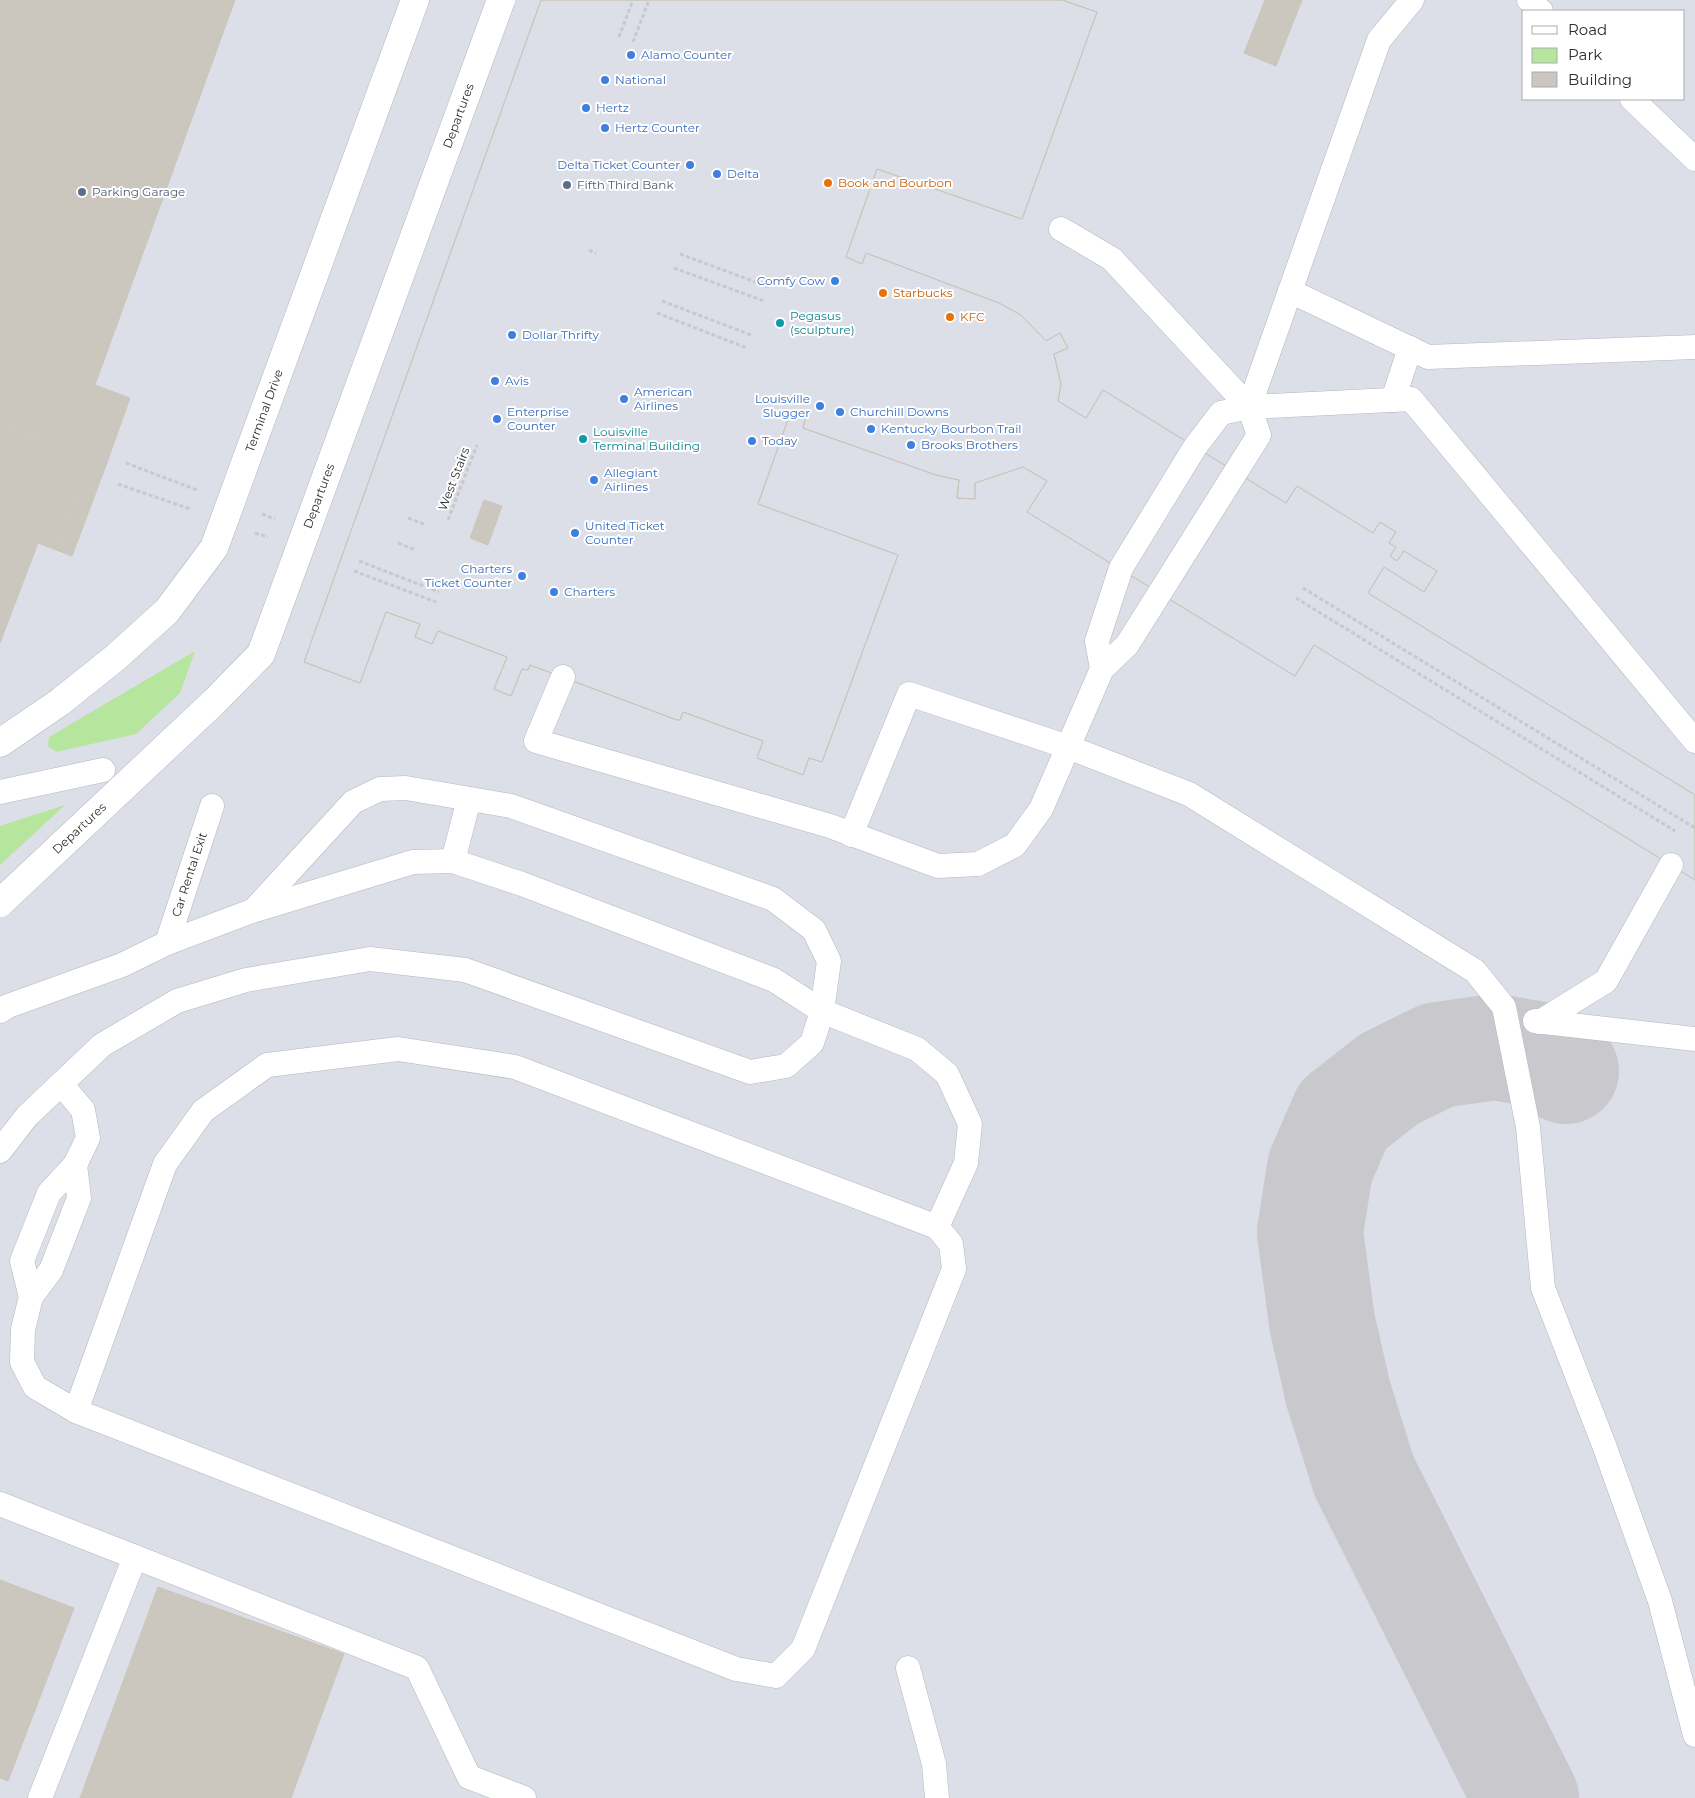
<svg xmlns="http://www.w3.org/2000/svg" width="1695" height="1798" font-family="Montserrat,sans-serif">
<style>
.airport{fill:#dcdee8;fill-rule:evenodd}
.green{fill:#b6e59e}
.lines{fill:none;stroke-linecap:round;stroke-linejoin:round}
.taxiway{stroke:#c9c8cc;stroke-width:106}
.building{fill:#cbc7bf;stroke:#cbc5ba;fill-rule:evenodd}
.service-casing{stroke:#b4b7c1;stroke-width:25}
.secondary-casing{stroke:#b4b7c1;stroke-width:29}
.path{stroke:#c9c9c9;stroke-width:3;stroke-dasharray:4 2.5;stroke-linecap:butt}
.service{stroke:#fff;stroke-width:24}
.secondary{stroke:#fff;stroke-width:28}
.secondary-bridge-casing{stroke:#b4b7c1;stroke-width:29;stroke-linecap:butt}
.secondary-bridge{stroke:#fff;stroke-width:28}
.shop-dot{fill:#3f7fe0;stroke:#fff;stroke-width:2}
.food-dot{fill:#e8710a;stroke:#fff;stroke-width:2}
.service-dot{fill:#5c6f8a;stroke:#fff;stroke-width:2}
.culture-dot{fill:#0f9aa8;stroke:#fff;stroke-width:2}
.labels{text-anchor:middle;stroke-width:4;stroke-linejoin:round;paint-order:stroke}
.shop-label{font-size:12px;fill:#366cbe;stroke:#fff;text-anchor:start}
.street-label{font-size:12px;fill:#2e2e2e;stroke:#fff}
.food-label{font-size:12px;fill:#c56008;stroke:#fff;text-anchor:start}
.service-label{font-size:12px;fill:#4e5e75;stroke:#fff;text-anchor:start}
.culture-label{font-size:12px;fill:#0d838f;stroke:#fff;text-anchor:start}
</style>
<rect width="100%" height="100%" fill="#efe9e1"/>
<!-- airport -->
<path class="airport" d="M 0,0 L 1695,0 L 1695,1798 L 0,1798 ZM 1524,11 L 1684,11 L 1684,99 L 1524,99 Z"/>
<!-- green -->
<path class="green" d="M 195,651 L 180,693 L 136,734 L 56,752 L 48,746 L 49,737 Z
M 65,805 L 0,865 L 0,826 Z"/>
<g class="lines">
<!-- taxiway -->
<path class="taxiway" d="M 1526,1798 L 1364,1476 L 1338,1393 L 1322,1322 L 1310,1232 L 1320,1168 L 1343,1115 L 1389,1079 L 1438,1055 L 1496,1047 L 1535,1054 L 1566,1071"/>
</g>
<!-- building -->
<path class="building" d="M 0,0 L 235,0 L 95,385 L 130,398 L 105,468 L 72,556 L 38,543 L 0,643 Z
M 541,0 L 1062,0 L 1097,12 L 1022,219 L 877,169 L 846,257 L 862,264 L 866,253 L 999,303 L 1021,315 L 1046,341 L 1060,333 L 1068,348 L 1054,354 L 1061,384 L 1058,401 L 1086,418 L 1103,390 L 1286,503 L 1297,486 L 1373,533 L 1380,522 L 1396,532 L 1389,543 L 1396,547 L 1390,556 L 1397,561 L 1404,551 L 1437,571 L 1424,592 L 1384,567 L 1368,593 L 1695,795 L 1695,880 L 1314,645 L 1295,676 L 1027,512 L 1047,481 L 1023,467 L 975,483 L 975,499 L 957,498 L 959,480 L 936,475 L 803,428 L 806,416 L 791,411 L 758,504 L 898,555 L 822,762 L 809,758 L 803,775 L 757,758 L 763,741 L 683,712 L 680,720 L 677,720 L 530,665 L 528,670 L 522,669 L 511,696 L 494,689 L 507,657 L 438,631 L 432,644 L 415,637 L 420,624 L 386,612 L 360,683 L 304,662 ZM 484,500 L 502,506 L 488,545 L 470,538 Z
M 541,0 L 1062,0 L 1097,12 L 1022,219 L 877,169 L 846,257 L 862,264 L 866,253 L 999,303 L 1021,315 L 1046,341 L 1060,333 L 1068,348 L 1054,354 L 1061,384 L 1058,401 L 1086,418 L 1103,390 L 1286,503 L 1297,486 L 1373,533 L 1380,522 L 1396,532 L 1389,543 L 1396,547 L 1390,556 L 1397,561 L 1404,551 L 1437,571 L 1424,592 L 1384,567 L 1368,593 L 1695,795 L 1695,880 L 1314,645 L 1295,676 L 1027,512 L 1047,481 L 1023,467 L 975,483 L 975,499 L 957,498 L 959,480 L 936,475 L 803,428 L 806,416 L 791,411 L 758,504 L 898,555 L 822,762 L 809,758 L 803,775 L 757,758 L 763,741 L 683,712 L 680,720 L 677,720 L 530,665 L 528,670 L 522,669 L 511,696 L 494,689 L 507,657 L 438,631 L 432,644 L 415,637 L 420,624 L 386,612 L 360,683 L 304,662 Z
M 1265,0 L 1302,0 L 1276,66 L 1244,53 Z
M 0,1580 L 74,1608 L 8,1781 L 0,1778 Z
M 158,1587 L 344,1654 L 291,1798 L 80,1798 Z"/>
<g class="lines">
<!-- service casing -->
<g class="service-casing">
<g id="service">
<path d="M 1529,0 L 1541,11"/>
<path d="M 1632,99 L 1695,159"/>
<path d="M 1290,291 L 1428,357 L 1695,347"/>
<path d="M 1393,400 L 1410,348"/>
<path d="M 1249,407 L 1379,40 L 1412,0"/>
<path d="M 1102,669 L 1097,641 L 1121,568 L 1195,447 L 1221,413 L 1249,407 L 1411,399 L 1695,741"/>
<path d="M 563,677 L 536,741 L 830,826 L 938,866 L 978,864 L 1015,845 L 1041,809 L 1102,669 L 1127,645 L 1259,435 L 1249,407 L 1112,259 L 1061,229"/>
<path d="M 0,792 L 103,770"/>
<path d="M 851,835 L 909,694 L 1068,747 L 1189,794 L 1475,971 L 1504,1007 L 1528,1127 L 1543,1288 L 1604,1445 L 1660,1601 L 1695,1735"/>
<path d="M 453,861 L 469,799"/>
<path d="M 254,910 L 353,802 L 380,789 L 406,788 L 511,806 L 773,899 L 814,930 L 829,961 L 822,1011 L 917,1049 L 947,1074 L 970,1124 L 966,1163 L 937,1227"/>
<path id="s1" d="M 167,943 L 212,806"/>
<path d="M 0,1011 L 8,1006 L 122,965 L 167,943 L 252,911 L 413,862 L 453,861 L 522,884 L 774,980 L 822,1011 L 812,1043 L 786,1066 L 750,1072 L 465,970 L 370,959 L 246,980 L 177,1001 L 102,1045 L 27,1116 L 0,1151"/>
<path d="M 1535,1021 L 1695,1039"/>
<path d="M 1540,1022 L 1606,981 L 1671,865"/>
<path d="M 398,1049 L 515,1067 L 937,1227 L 951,1244 L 954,1269 L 803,1649 L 776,1676 L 736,1669 L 76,1411 L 165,1164 L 203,1111 L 267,1065 Z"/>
<path d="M 75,1165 L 79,1198 L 51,1270 L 31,1297 L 23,1329 L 22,1362 L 35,1387 L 76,1411"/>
<path d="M 31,1297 L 22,1261 L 49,1193 L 75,1165 L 88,1138 L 83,1110 L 61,1084"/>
<path d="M 0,1504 L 135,1557 L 40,1798"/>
<path d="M 135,1557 L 417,1668 L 469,1777 L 524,1798"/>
<path d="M 908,1668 L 934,1764 L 937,1798"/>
</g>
</g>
<!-- secondary casing -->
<g class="secondary-casing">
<g id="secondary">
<path id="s2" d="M 0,743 L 60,702 L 115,658 L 167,611 L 214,548 L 415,0"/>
</g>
</g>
<!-- path -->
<path class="path" d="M 619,37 L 633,0
M 633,42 L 649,0
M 589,250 L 596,253
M 680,254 L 769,287
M 674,268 L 764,301
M 662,301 L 751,335
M 657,313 L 747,348
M 0,424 L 43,439
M 126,463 L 197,490
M 118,484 L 190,509
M 73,496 L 83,500
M 262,514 L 275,519
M 64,518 L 75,522
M 408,518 L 426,525
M 448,520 L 477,445
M 255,533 L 268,537
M 57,539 L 67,543
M 398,543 L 416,550
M 359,561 L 439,592
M 354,571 L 436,602
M 1303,588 L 1695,828
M 1296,598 L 1675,831"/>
<!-- service -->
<use href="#service" class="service"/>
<!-- secondary -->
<use href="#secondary" class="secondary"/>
<!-- secondary-bridge casing -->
<g class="secondary-bridge-casing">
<g id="secondary-bridge">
<path id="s3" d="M 0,903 L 214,702 L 261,654 L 501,0"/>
</g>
</g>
<!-- secondary-bridge -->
<use href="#secondary-bridge" class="secondary-bridge"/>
</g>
<!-- markers -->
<g class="shop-dot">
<circle cx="631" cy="55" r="5"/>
<circle cx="605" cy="80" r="5"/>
<circle cx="586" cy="108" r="5"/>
<circle cx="605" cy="128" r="5"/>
<circle cx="690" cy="165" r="5"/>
<circle cx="717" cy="174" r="5"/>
<circle cx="835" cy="281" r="5"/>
<circle cx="512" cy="335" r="5"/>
<circle cx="495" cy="381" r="5"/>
<circle cx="624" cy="399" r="5"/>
<circle cx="820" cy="406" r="5"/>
<circle cx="840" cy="412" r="5"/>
<circle cx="497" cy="419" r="5"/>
<circle cx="871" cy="429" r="5"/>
<circle cx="752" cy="441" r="5"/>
<circle cx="911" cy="445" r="5"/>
<circle cx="594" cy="480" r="5"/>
<circle cx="575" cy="533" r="5"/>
<circle cx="522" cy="576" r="5"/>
<circle cx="554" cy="592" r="5"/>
</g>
<g class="food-dot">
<circle cx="828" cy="183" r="5"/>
<circle cx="883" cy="293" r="5"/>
<circle cx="950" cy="317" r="5"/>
</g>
<g class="service-dot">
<circle cx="567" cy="185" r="5"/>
<circle cx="82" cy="192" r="5"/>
</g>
<g class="culture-dot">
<circle cx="780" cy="323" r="5"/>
<circle cx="583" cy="439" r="5"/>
</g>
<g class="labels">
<!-- shop labels -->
<g class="shop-label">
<text x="641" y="59">Alamo Counter</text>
<text x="615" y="84">National</text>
<text x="596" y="112">Hertz</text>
<text x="615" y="132">Hertz Counter</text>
<text x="680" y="169" text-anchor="end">Delta Ticket Counter</text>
<text x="727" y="178">Delta</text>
<text x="825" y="285" text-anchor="end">Comfy Cow</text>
<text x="522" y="339">Dollar Thrifty</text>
<text x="505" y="385">Avis</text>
<text x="634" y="396">American<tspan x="634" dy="14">Airlines</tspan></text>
<text x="810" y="403" text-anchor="end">Louisville<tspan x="810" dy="14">Slugger</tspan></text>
<text x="507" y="416">Enterprise<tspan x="507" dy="14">Counter</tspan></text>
<text x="850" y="416">Churchill Downs</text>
<text x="881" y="433">Kentucky Bourbon Trail</text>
<text x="762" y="445">Today</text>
<text x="921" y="449">Brooks Brothers</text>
<text x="604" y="477">Allegiant<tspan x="604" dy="14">Airlines</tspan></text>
<text x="585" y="530">United Ticket<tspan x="585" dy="14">Counter</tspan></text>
<text x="512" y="573" text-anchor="end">Charters<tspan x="512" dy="14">Ticket Counter</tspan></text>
<text x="564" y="596">Charters</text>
</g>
<!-- street labels -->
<g class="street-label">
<text dy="4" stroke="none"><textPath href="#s3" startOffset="934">Departures</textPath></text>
<text dy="4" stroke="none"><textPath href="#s2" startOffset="438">Terminal Drive</textPath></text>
<text transform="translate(454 479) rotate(-69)" y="4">West Stairs</text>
<text dy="4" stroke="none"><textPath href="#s3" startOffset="529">Departures</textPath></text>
<text dy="4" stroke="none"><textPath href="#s3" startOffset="109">Departures</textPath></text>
<text dy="4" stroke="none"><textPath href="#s1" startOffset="72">Car Rental Exit</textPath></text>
</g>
<!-- food labels -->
<g class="food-label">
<text x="838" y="187">Book and Bourbon</text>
<text x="893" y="297">Starbucks</text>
<text x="960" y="321">KFC</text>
</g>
<!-- service labels -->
<g class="service-label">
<text x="577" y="189">Fifth Third Bank</text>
<text x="92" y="196">Parking Garage</text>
</g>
<!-- culture labels -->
<g class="culture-label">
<text x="790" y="320">Pegasus<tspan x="790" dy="14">(sculpture)</tspan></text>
<text x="593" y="436">Louisville<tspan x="593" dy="14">Terminal Building</tspan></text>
</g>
</g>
<!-- legend -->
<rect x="1522" y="10" width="162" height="90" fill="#ffffff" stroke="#ababab"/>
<rect x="1532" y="26" width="25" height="8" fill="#ffffff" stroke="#ababab"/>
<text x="1568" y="35" font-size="15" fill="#2e2e2e">Road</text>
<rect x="1532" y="48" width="25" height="15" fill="#b6e59e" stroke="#ababab"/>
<text x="1568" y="60" font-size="15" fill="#2e2e2e">Park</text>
<rect x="1532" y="72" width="25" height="15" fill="#cbc7bf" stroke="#ababab"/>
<text x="1568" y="85" font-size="15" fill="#2e2e2e">Building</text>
</svg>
